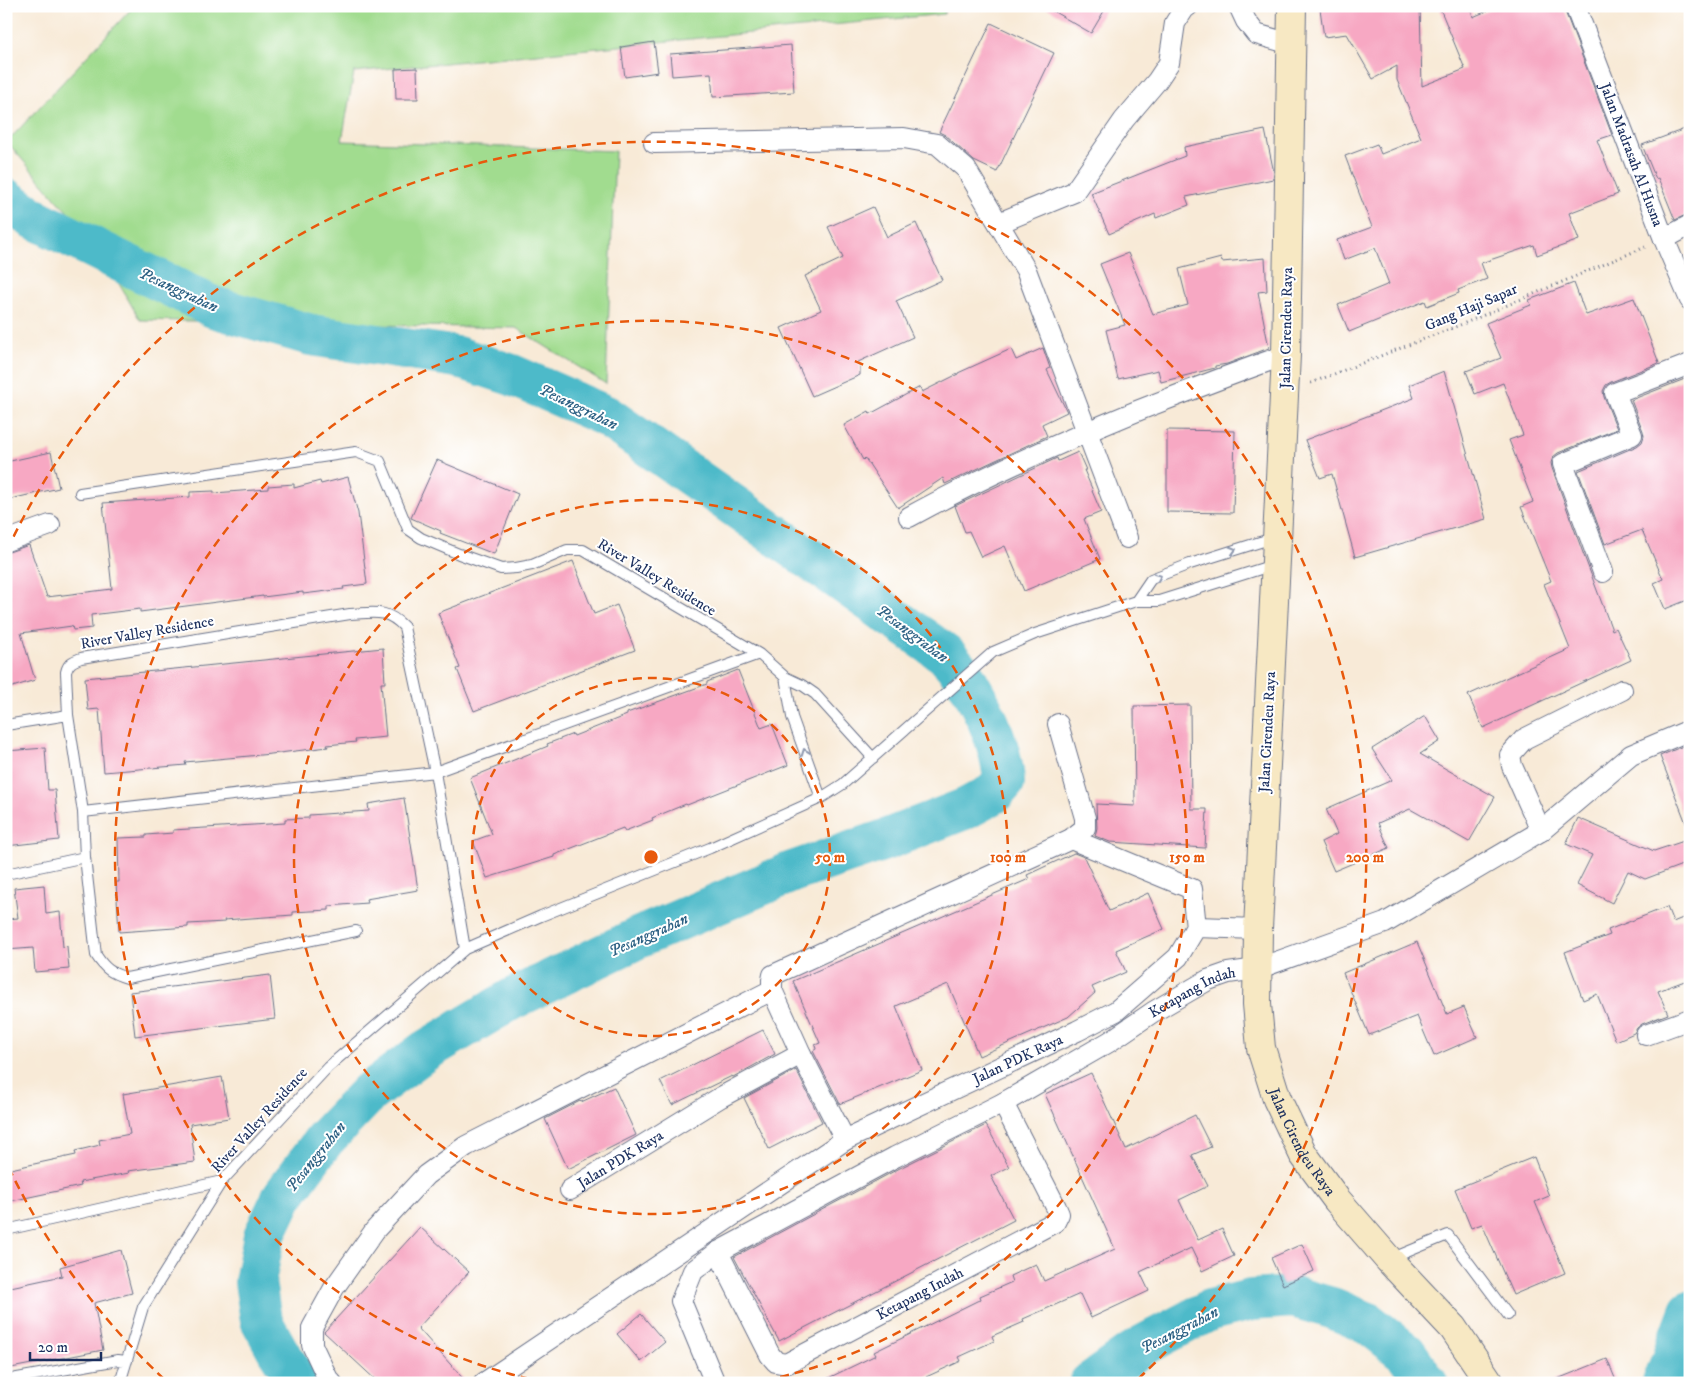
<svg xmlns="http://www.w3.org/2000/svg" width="1696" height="1389" font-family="'IM FELL DW Pica',serif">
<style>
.green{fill:#a1dc8f;stroke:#5e8676}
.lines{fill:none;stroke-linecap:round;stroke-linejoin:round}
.river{stroke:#4dbac9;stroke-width:42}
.building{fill:#f7a8c3}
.service-casing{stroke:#687088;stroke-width:12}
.minor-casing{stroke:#687088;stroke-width:22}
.secondary-casing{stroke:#687088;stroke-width:30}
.path{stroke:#687088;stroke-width:3;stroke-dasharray:1 4;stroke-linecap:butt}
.service{stroke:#fff;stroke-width:10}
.minor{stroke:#fff;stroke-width:20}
.secondary{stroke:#f7e8c3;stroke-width:28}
.oneway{stroke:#8d97ae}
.ring{fill:none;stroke:#e8590c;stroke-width:2.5;stroke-dasharray:9 6}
.labels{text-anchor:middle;stroke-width:4;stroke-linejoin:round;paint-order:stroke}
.street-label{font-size:15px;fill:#1b2f5e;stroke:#fff}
.water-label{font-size:16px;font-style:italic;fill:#2c6083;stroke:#fff}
.centre{fill:#e8590c;stroke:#fff;stroke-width:2.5}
.ring-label{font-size:15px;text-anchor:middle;font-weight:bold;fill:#e8590c;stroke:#fff;stroke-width:4;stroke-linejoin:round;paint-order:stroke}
</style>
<rect width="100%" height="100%" fill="#fff"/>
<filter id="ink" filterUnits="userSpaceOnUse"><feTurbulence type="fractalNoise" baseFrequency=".02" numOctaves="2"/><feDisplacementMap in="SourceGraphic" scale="10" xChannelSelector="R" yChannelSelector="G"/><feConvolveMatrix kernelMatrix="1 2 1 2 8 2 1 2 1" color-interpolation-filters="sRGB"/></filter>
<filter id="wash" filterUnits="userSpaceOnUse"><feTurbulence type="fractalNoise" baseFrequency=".0096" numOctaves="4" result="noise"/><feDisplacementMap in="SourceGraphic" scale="20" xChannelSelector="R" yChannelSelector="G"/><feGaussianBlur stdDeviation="1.12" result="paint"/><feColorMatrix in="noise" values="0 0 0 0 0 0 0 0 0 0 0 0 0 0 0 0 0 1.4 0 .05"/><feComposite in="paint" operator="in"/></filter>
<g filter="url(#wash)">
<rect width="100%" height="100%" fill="#f8ead7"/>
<!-- green -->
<path class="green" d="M 134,6 L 946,6 L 944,14 L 354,72 L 342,141 L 615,151 L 606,384 L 516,328 L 140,320 L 97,246 L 7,142 Z"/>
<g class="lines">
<!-- river -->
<path class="river" d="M 6,199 L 33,218 L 213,307 L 311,335 L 457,357 L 512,375 L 606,416 L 945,654 C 953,663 963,673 969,684 C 986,713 1002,748 1004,782 L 993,794 L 967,808 L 882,841 L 792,872 L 642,936 L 512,999 L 425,1051 L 370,1092 L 324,1140 L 283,1196 L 264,1236 L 255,1282 L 261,1320 L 278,1351 L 299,1383
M 1090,1383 L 1142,1346 L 1210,1310 L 1251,1300 L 1293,1297 L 1332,1308 L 1368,1323 L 1406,1353 L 1427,1383
M 1663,1383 L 1690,1311"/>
</g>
<g id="blocks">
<!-- building -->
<path class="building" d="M 1044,6 L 1107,6 L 1091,33 Z
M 1337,6 L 1420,6 L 1422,86 L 1465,69 L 1439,6 L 1470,6 L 1473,17 L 1499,6 L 1563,6 L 1612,135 L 1597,140 L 1618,194 L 1569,213 L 1579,240 L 1537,255 L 1534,245 L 1481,263 L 1487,279 L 1458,290 L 1459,293 L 1427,306 L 1425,301 L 1349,332 L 1338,305 L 1389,284 L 1375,248 L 1344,260 L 1337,240 L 1372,227 L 1345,156 L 1377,144 L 1381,154 L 1421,138 L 1397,80 L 1397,66 L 1373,79 L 1347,34 L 1324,37 L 1320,9 Z
M 991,23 L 1054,53 L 997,172 L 974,161 L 945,135 L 939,132 Z
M 654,42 L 658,72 L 625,77 L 621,47 Z
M 791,45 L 794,92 L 713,97 L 711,73 L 672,76 L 670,54 Z
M 417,68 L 418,99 L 396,99 L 395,69 Z
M 1690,127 L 1690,213 L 1675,220 L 1658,178 L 1656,179 L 1642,145 Z
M 1265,130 L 1274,173 L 1273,179 L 1186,197 L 1189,205 L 1156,218 L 1155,214 L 1109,234 L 1091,193 L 1185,156 L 1184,147 Z
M 873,207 L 887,237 L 916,223 L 942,280 L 896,301 L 913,337 L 858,362 L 860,367 L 860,375 L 812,396 L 781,328 L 821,310 L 805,276 L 843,258 L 828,227 Z
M 1128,253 L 1153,314 L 1188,305 L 1179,269 L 1221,258 L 1222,262 L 1265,258 L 1267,291 L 1258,292 L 1269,348 L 1227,364 L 1215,366 L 1215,368 L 1161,382 L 1158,370 L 1118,379 L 1106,330 L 1125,325 L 1100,264 Z
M 1574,283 L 1586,315 L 1634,298 L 1659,363 L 1611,382 L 1606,385 L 1603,391 L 1604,397 L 1617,429 L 1558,453 L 1553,457 L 1551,463 L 1552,468 L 1583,553 L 1612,630 L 1616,628 L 1631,660 L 1483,728 L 1468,695 L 1570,649 L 1544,584 L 1551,581 L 1521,507 L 1533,502 L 1509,440 L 1523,435 L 1503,383 L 1475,394 L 1466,371 L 1501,358 L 1486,323 L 1531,305 L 1529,300 Z
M 1043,348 L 1050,368 L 1047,370 L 1067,412 L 1042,424 L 1047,436 L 945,484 L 943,478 L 898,508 L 865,458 L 863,460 L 844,425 L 869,411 L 870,414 L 920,387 L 922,392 L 958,374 L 958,373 L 1011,349 L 1016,360 Z
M 1444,371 L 1486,519 L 1355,557 L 1332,474 L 1320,478 L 1305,440 L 1414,398 L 1409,385 Z
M 1690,377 L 1690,599 L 1665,609 L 1654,583 L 1663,579 L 1642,530 L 1605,544 L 1578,471 L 1637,446 L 1642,442 L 1644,436 L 1643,431 L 1631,400 Z
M 1167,430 L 1235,431 L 1233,513 L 1167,512 Z
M 51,452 L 59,488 L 6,500 L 6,462 Z
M 1078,452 L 1086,470 L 1084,470 L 1093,491 L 1092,491 L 1101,512 L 1084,519 L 1100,559 L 1024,591 L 1005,546 L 981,557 L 969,531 L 965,532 L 955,506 L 1057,458 L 1058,461 Z
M 437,460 L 518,494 L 494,554 L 440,533 L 441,531 L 411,518 Z
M 348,477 L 358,513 L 367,584 L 343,587 L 344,589 L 303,594 L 303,592 L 263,597 L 263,596 L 140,612 L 140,609 L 91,615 L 92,628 L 73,630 L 72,626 L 21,633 L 35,680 L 6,689 L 6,600 L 9,600 L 6,587 L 6,553 L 29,545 L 47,597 L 112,589 L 103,503 L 190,497 L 190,492 L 214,491 L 214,493 L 268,489 L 268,486 L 294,484 L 294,488 L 320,481 L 321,484 Z
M 573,561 L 594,614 L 617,605 L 635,650 L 474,711 L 457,669 L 460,668 L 438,613 Z
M 383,648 L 385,683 L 381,683 L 386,737 L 355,740 L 356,742 L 327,745 L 328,747 L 271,754 L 185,762 L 186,765 L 104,772 L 99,709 L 88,710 L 85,678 Z
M 738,670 L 761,728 L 772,724 L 788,765 L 687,805 L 686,804 L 652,818 L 653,820 L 625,831 L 623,828 L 554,855 L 554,857 L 487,878 L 473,841 L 492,834 L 470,778 L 548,746 L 547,744 L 573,734 L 574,736 L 627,715 L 627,713 L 707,684 L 707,682 Z
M 1190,705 L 1191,809 L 1207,809 L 1205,848 L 1110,842 L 1095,836 L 1097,828 L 1096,804 L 1135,806 L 1134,706 Z
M 1425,716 L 1440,741 L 1420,754 L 1495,797 L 1469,842 L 1410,809 L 1378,823 L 1389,848 L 1334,871 L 1321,842 L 1337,834 L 1326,809 L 1392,780 L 1372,749 Z
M 1690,743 L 1690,830 L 1689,831 L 1660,756 Z
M 45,748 L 48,790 L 55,790 L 59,840 L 6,846 L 6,751 Z
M 404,798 L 418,890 L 366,899 L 367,903 L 329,906 L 329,910 L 293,912 L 293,915 L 224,920 L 225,922 L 188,924 L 188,927 L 119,932 L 116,882 L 119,882 L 118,838 L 146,837 L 146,835 L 173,833 L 173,830 L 285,823 L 285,819 L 309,818 L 309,815 L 369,811 L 368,804 Z
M 1578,818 L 1654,851 L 1690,839 L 1690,862 L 1645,879 L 1628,871 L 1612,903 L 1577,885 L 1592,855 L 1566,844 Z
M 1074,853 L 1084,857 L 1109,911 L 1148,893 L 1164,929 L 1116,950 L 1126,972 L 1092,987 L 1095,993 L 1068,1017 L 979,1056 L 948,984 L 896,1006 L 922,1070 L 840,1104 L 813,1051 L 816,1049 L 815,1045 L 820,1043 L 793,981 L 1029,879 L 1027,875 Z
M 44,885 L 46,914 L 60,912 L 63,947 L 67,946 L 69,969 L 35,972 L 33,948 L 6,950 L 6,919 L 18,918 L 14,888 Z
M 1667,907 L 1673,922 L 1690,915 L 1690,979 L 1658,991 L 1668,1014 L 1642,1024 L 1637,1028 L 1634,1033 L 1616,1041 L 1597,994 L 1583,1000 L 1565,952 L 1610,935 L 1608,930 Z
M 1417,942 L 1447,1014 L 1464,1007 L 1477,1037 L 1434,1056 L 1417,1016 L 1369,1035 L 1343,973 Z
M 270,975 L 275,1019 L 135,1036 L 130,992 Z
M 763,1030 L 775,1054 L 733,1077 L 732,1076 L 672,1105 L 660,1081 Z
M 796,1070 L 822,1122 L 769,1149 L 744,1098 Z
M 1091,1073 L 1126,1149 L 1195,1115 L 1211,1147 L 1192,1155 L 1208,1186 L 1179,1200 L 1198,1240 L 1222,1229 L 1234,1256 L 1202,1271 L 1191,1248 L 1140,1272 L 1149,1291 L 1091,1318 L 1080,1294 L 1023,1319 L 1024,1322 L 992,1336 L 994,1341 L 959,1357 L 961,1361 L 926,1377 L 929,1383 L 818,1383 L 876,1355 L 874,1352 L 981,1299 L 980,1296 L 1012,1282 L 1010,1276 L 1036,1264 L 1044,1281 L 1115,1249 L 1045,1094 Z
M 222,1077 L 229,1118 L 190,1124 L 195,1162 L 128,1171 L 129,1173 L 80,1182 L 81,1186 L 6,1202 L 6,1170 L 76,1155 L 75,1151 L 100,1145 L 99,1140 L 130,1134 L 123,1094 Z
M 614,1087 L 636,1135 L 568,1169 L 545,1119 L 580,1101 L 581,1102 Z
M 986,1125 L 1009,1167 L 991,1176 L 1014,1220 L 779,1341 L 734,1257 L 900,1168 Z
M 1534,1157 L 1549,1196 L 1535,1202 L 1565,1273 L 1513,1295 L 1482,1224 L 1471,1228 L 1455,1189 Z
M 420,1227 L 469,1272 L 418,1328 L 467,1383 L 379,1383 L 324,1332 Z
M 1302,1244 L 1314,1271 L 1283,1285 L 1271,1258 Z
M 121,1250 L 132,1293 L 94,1303 L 103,1350 L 6,1369 L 6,1288 L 62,1276 L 60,1267 Z
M 641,1314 L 665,1342 L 641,1362 L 617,1334 Z
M 1607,1359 L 1617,1383 L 1550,1383 L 1550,1382 Z"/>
</g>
</g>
<g filter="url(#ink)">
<use href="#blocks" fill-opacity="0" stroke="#687088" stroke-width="1"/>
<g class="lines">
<!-- service casing -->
<g class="service-casing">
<path id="service" d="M 80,493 L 356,452 L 380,461 L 408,529 L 421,538 L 459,554 L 501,569 L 516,568 L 532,565 L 567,550 L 583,550 L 759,654 L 785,677 L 802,685 L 815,694 L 873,758
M 1136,601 L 1151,579 L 1190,564 L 1276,537
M 785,677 L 792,717 L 821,798
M 6,725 L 68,715
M 83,812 L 435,772 L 759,654
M 6,874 L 85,857
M 356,931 L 127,978 C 111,973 105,969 96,955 L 85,857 L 83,812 L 68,715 L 66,672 C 68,663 73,661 81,658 L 350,614 C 374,613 386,608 404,627 L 435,772 L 465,949
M 6,1230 L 222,1181
M 1390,1259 L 1448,1235 L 1508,1315
M 6,1380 L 118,1360 L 127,1361
M 120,1383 L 143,1307 L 222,1181 L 328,1067 L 465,949 L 541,916 L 710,848 L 821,798 L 843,784 L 993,652 L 1035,634 L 1136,601 L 1159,601 L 1273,565"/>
</g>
<!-- minor casing -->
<g class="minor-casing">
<g id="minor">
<path d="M 1239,6 L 1246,21 L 1256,34 L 1291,44"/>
<path id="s1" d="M 1575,6 L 1664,239 L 1690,300"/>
<path d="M 654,143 L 904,138 L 937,144 L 966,169 L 1026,270 L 1127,538"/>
<path d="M 999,223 L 1074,192 L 1124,120 L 1157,81 L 1169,63 L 1175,23 L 1184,9 L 1188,6"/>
<path d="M 1664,239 L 1690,225"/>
<path d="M 909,517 C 982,477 1059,443 1137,411 C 1186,392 1236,372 1286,355"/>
<path d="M 6,541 L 50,525"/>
<path d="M 1603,572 L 1563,464 L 1632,435 L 1615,393 L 1690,364"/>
<path id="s2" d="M 1058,724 L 1085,818 L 1085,828 L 1071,839 L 773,975 L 772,980 L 772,990 L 801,1054 L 845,1140 L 1077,1031 L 1116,1011 L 1178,957 L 1196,927 L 1258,929"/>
<path d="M 1541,831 L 1512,766 L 1510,755 L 1524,739 L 1622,690"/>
<path d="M 1071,839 L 1192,889 L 1196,927"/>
<path d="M 1646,1035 L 1690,1019"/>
<path id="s3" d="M 570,1190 L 721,1097 L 801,1054"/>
<path id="s4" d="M 718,1252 L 770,1355 L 776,1362 L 786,1364 L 1055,1222 L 1059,1214 L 1056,1207 L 1003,1103"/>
<path d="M 332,1383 L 328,1379 L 312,1345 L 312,1328 L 334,1288 L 375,1230 L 426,1175 L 466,1146 L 772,990"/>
<path d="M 484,1383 L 845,1140"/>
<path id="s5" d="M 715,1383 L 681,1301 L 693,1271 L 718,1252 L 895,1157 L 1003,1103 L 1109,1042 L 1153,1012 L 1208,980 L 1228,973 L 1257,969 L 1385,923 L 1541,831 L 1631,755 L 1690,730"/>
</g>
</g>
<!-- secondary casing -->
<g class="secondary-casing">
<g id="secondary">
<path id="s6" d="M 1292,6 L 1286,355 L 1258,929 L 1257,1004 L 1261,1048 L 1277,1099 L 1303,1154 L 1337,1200 L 1389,1260 L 1453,1328 L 1490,1383"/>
</g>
</g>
<!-- path -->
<path class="path" d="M 1311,383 L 1465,323 L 1645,247"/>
<!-- service -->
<use href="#service" class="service"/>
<!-- minor -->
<use href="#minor" class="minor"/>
<!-- secondary -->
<use href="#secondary" class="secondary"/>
</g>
<!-- one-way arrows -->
<defs><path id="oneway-chevron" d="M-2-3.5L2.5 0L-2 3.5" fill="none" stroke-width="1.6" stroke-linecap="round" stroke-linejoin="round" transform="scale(1.25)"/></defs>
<g class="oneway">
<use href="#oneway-chevron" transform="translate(1233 550) rotate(-17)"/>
<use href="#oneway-chevron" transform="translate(1158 577) rotate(-24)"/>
<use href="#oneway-chevron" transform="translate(805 752) rotate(-110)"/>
</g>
</g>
<!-- distance rings -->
<g class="ring">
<circle cx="651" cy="857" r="179"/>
<circle cx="651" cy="857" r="357"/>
<path d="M544 1382A536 536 0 1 1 758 1382"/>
<path d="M164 1379A714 714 0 0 1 7 1164M7 550A714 714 0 1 1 1138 1379"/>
</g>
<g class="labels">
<!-- street labels -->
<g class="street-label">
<text dy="5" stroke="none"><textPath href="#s1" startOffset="159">Jalan Madrasah Al Husna</textPath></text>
<text transform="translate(1471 307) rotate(-23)" y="5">Gang Haji Sapar</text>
<text transform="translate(1286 328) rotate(-89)" y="5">Jalan Cirendeu Raya</text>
<text transform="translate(657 577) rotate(31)" y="5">River Valley Residence</text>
<text transform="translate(147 632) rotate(-10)" y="5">River Valley Residence</text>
<text transform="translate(1267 732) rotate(-87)" y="5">Jalan Cirendeu Raya</text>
<text dy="5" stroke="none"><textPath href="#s5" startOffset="694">Ketapang Indah</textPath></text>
<text dy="5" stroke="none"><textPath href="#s2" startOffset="826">Jalan PDK Raya</textPath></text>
<text transform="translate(259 1120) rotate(-48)" y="5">River Valley Residence</text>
<text dy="5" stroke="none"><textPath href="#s6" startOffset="1146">Jalan Cirendeu Raya</textPath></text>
<text dy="5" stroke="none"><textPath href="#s3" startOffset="59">Jalan PDK Raya</textPath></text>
<text dy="5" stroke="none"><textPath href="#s4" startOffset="286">Ketapang Indah</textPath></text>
</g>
<!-- water labels -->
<g class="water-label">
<text transform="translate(179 289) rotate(25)" y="6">Pesanggrahan</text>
<text transform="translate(579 406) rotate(26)" y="6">Pesanggrahan</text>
<text transform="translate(913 633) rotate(37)" y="6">Pesanggrahan</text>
<text transform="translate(648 934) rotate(-24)" y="6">Pesanggrahan</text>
<text transform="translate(315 1156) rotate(-51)" y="6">Pesanggrahan</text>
<text transform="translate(1179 1329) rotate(-27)" y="6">Pesanggrahan</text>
</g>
</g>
<circle cx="651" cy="857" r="8" class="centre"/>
<g class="ring-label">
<text x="830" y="862">50 m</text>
<text x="1008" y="862">100 m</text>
<text x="1187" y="862">150 m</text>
<text x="1365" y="862">200 m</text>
</g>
<!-- margin -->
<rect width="1696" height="1389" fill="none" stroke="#fff" stroke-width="25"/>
<!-- scale -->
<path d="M30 1352v8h71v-8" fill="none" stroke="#1b2f5e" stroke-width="2.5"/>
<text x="38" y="1352" font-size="15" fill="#1b2f5e" stroke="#ffffff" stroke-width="4" paint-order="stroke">20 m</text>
</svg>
